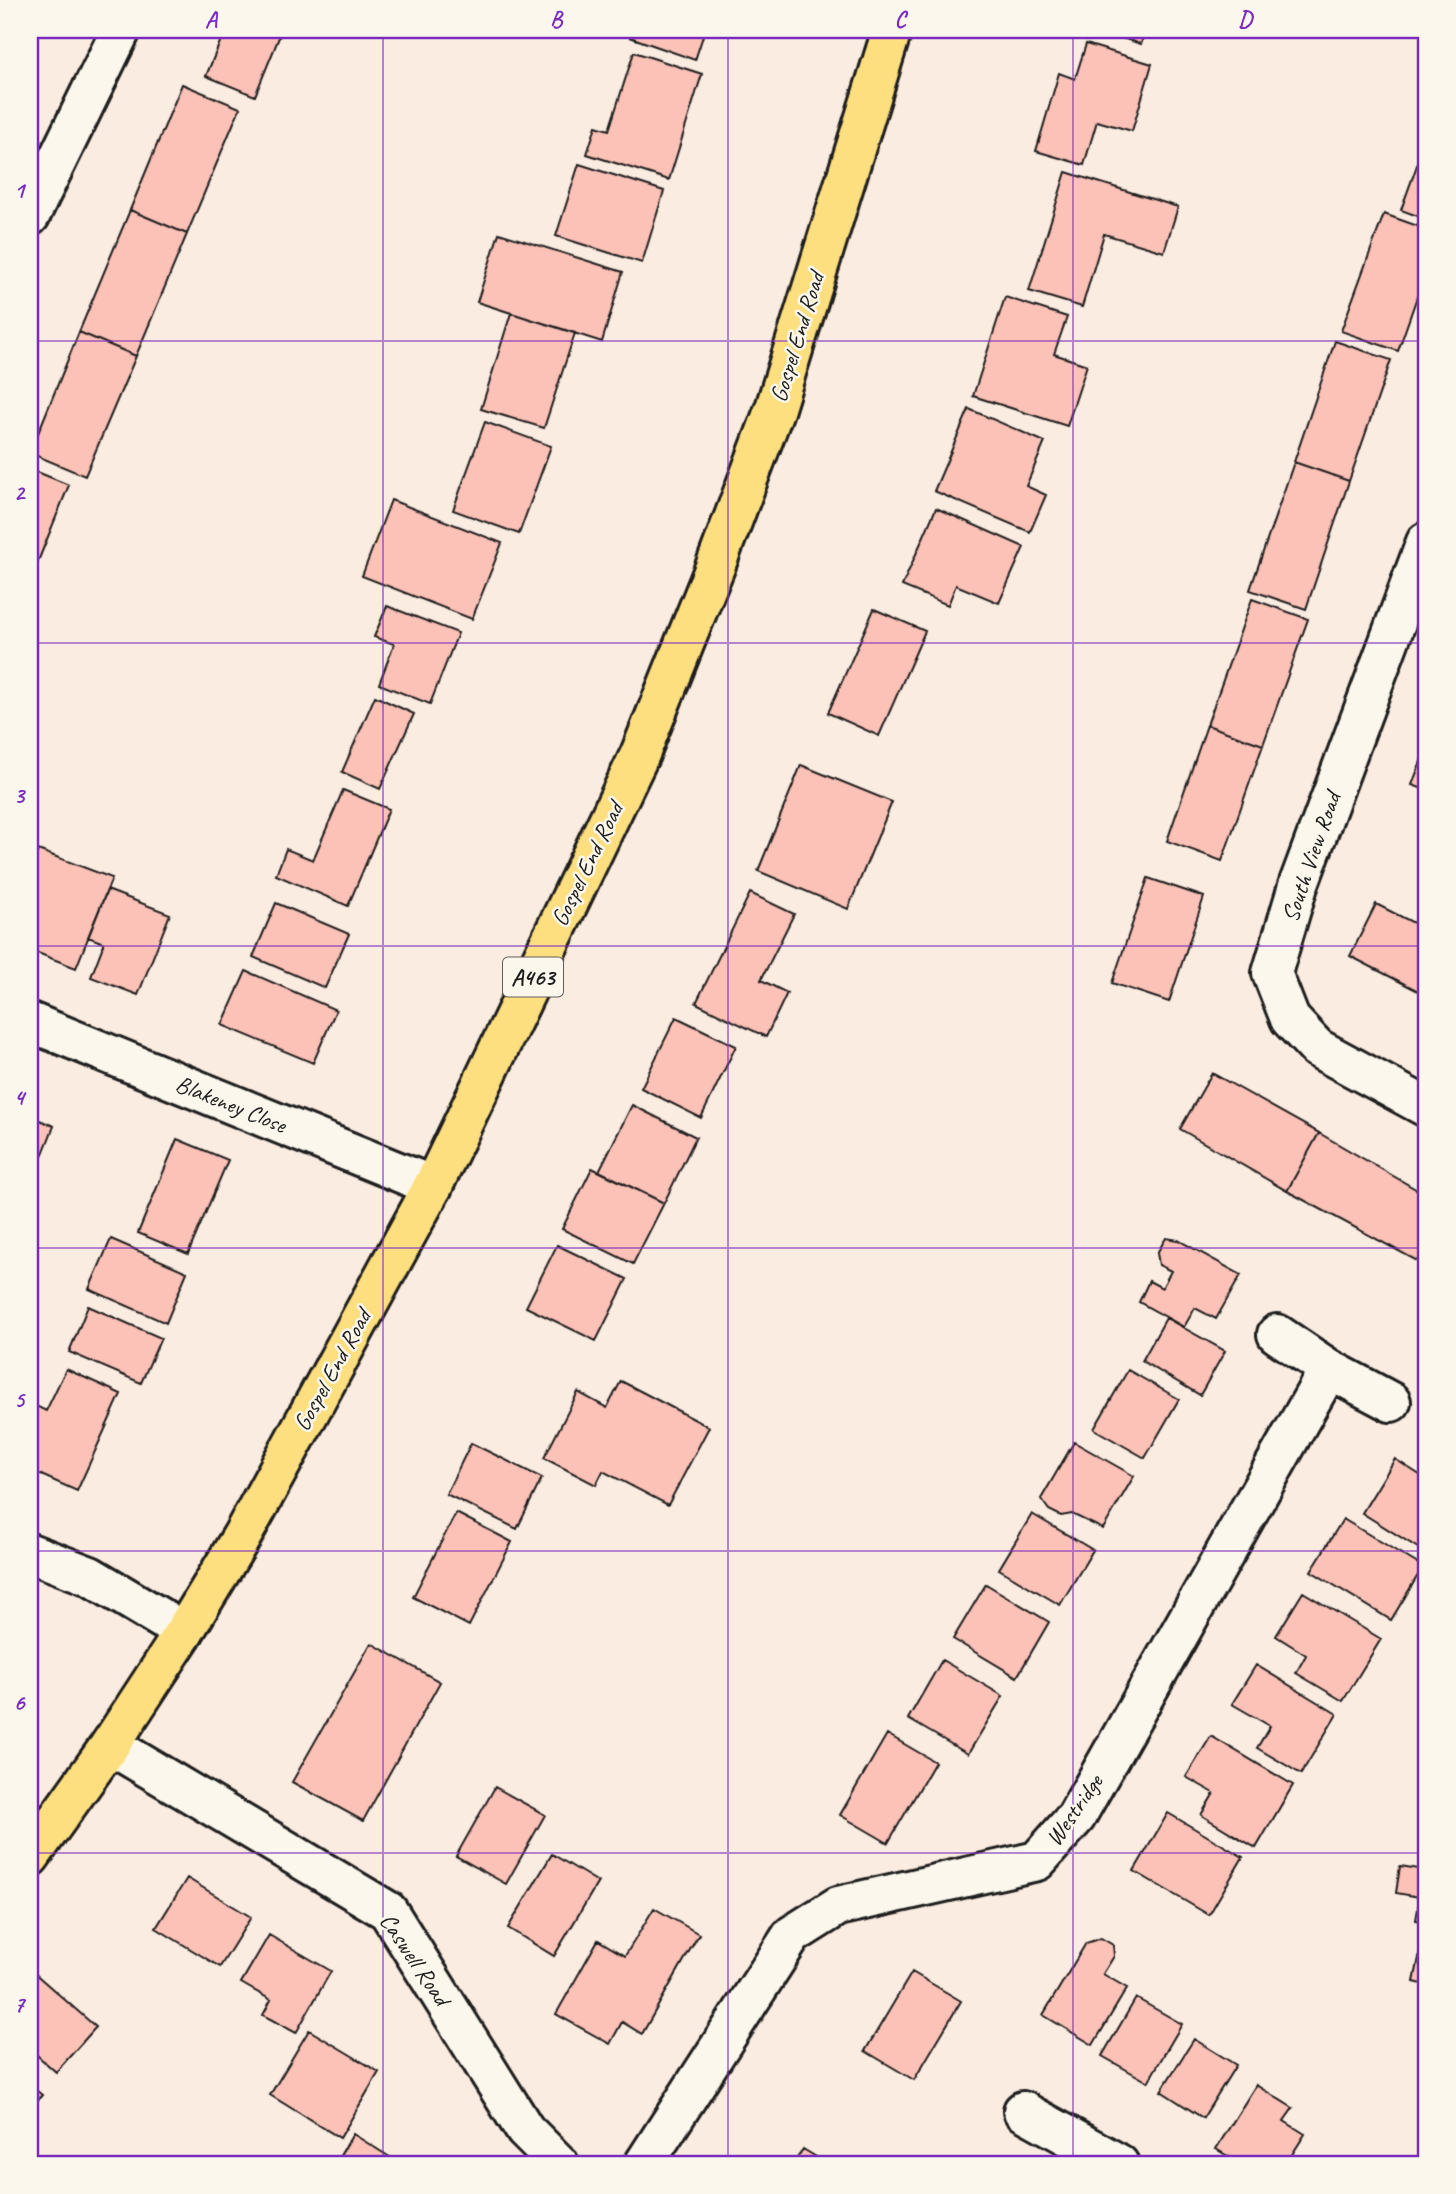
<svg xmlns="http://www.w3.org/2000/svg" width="1456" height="2194" font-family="Caveat,sans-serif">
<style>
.building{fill:#fcc1b7;stroke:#1c1c1c;stroke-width:2}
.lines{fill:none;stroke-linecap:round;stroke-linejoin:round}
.minor-casing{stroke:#1c1c1c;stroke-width:44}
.major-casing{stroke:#1c1c1c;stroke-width:44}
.minor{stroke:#fbf7ec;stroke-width:38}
.major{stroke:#fedf80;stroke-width:38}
.grid{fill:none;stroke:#7b2cbf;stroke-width:2;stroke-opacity:0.55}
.labels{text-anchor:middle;stroke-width:5;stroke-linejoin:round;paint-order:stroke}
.shield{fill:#fbf7ec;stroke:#5f5e5a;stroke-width:2}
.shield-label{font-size:23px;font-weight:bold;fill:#1c1c1c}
.street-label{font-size:24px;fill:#1c1c1c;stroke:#fbf7ec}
.neatline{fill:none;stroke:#7b2cbf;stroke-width:2.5}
.grid-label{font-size:23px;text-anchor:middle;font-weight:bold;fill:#7b2cbf}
</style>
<rect width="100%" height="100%" fill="#fbece1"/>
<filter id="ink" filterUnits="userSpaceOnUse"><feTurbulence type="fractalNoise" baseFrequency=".0143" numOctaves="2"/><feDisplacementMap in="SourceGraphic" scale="14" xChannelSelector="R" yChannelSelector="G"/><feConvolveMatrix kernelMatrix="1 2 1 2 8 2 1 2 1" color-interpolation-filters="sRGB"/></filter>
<g filter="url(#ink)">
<!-- building -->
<path class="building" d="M 30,30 L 40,30 L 30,53 Z
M 225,30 L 282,30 L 255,96 L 206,76 Z
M 632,30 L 705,30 L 695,60 L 630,37 Z
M 1096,30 L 1145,30 L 1141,44 Z
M 1086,44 L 1152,64 L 1132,131 L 1097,121 L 1084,165 L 1036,151 L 1059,73 L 1075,79 Z
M 634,52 L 702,74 L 669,180 L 587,154 L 596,126 L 609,130 Z
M 182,84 L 240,108 L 187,234 L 130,210 Z
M 1426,140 L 1426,219 L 1401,210 Z
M 579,164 L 664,191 L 642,263 L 556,236 Z
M 1066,172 L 1178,207 L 1164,252 L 1104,234 L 1082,307 L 1029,291 Z
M 130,210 L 187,234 L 136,356 L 79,332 Z
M 1384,214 L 1426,229 L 1426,271 L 1398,351 L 1341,331 Z
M 499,233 L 623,272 L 602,342 L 477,302 Z
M 1005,297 L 1067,317 L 1054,354 L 1087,365 L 1067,426 L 973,396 Z
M 511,313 L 575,333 L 544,428 L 481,409 Z
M 79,332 L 136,356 L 85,476 L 30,453 Z
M 1335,341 L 1391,360 L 1349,481 L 1294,462 Z
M 969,409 L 1045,442 L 1026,486 L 1046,495 L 1030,532 L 934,491 Z
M 485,422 L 551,446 L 519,534 L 453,510 Z
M 1294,462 L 1349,481 L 1306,609 L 1250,590 Z
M 30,469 L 69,485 L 30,581 Z
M 391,500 L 502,543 L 472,619 L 362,576 Z
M 936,508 L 1024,547 L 999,603 L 956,585 L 948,605 L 902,586 Z
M 1252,599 L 1308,619 L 1263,745 L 1207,725 Z
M 387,606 L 458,633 L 430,704 L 379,684 L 394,644 L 374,637 Z
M 874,609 L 925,631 L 879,736 L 828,713 Z
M 375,696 L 414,714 L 380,789 L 342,772 Z
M 1207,725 L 1263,745 L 1222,861 L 1167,841 Z
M 1426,748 L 1426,790 L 1412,785 Z
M 801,765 L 892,802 L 848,909 L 758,871 Z
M 343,790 L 389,809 L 348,906 L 276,875 L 286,849 L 313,860 Z
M 30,847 L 38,850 L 30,871 Z
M 38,850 L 112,878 L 76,968 L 30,950 L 30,923 L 35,911 L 30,909 L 30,871 Z
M 1148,878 L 1204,897 L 1169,1002 L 1112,983 Z
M 107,890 L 170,914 L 138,995 L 91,977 L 104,943 L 88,937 Z
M 750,893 L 794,914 L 761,980 L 787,993 L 766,1037 L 696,1003 Z
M 276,903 L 349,934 L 325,988 L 253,957 Z
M 1376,904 L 1426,929 L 1426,995 L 1350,956 Z
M 246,971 L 336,1010 L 313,1063 L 222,1025 Z
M 676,1017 L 736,1046 L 701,1118 L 641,1088 Z
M 1212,1073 L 1319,1133 L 1287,1191 L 1180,1129 Z
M 632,1105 L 696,1137 L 664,1203 L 599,1171 Z
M 30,1116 L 54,1126 L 30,1186 Z
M 1319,1133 L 1426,1195 L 1426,1249 L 1419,1262 L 1287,1191 Z
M 177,1139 L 228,1160 L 188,1254 L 138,1233 Z
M 592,1168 L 664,1203 L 633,1264 L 562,1229 Z
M 1166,1238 L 1178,1240 L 1241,1275 L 1216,1319 L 1195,1308 L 1184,1327 L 1139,1302 L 1149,1281 L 1162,1288 L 1171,1271 L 1159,1265 L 1157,1253 Z
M 111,1239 L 187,1272 L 166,1323 L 89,1289 Z
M 557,1245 L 627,1279 L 596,1341 L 526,1307 Z
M 88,1306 L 161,1338 L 141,1383 L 69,1352 Z
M 1166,1318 L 1225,1351 L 1200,1395 L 1142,1361 Z
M 66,1369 L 121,1394 L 77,1491 L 30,1470 L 30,1403 L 46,1411 Z
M 1128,1370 L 1179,1399 L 1145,1458 L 1094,1429 Z
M 621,1381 L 709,1427 L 668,1505 L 603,1471 L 596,1485 L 544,1458 L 578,1392 L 607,1408 Z
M 1074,1442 L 1134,1476 L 1103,1529 L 1072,1514 L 1061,1516 L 1049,1510 L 1041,1499 Z
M 471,1443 L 542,1478 L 517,1529 L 446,1494 Z
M 1395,1459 L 1426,1479 L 1426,1553 L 1362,1513 Z
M 456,1513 L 512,1542 L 469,1626 L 413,1597 Z
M 1032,1514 L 1093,1550 L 1060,1605 L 999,1569 Z
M 1343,1519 L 1423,1567 L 1391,1620 L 1311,1571 Z
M 986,1584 L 1049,1622 L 1017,1677 L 953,1639 Z
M 1303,1592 L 1381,1639 L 1343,1701 L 1296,1673 L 1306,1655 L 1276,1636 Z
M 371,1643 L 440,1682 L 363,1821 L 292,1782 Z
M 942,1660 L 1003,1696 L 968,1754 L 908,1719 Z
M 1256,1665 L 1337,1714 L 1301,1774 L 1257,1748 L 1270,1726 L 1232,1704 Z
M 887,1734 L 935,1762 L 888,1843 L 840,1815 Z
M 1211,1736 L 1293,1785 L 1256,1848 L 1201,1815 L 1214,1793 L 1186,1777 Z
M 495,1787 L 545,1815 L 506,1884 L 456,1856 Z
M 1168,1813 L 1243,1857 L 1209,1915 L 1134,1871 Z
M 552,1854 L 598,1882 L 554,1956 L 508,1928 Z
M 1400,1866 L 1426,1870 L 1426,1922 L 1416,1920 L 1420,1897 L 1396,1893 Z
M 187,1878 L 251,1917 L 220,1967 L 156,1928 Z
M 654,1908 L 699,1934 L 642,2034 L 622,2022 L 610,2044 L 556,2014 L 598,1940 L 625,1956 Z
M 1424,1933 L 1426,1933 L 1426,1985 L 1414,1982 Z
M 269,1935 L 331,1971 L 296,2033 L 263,2015 L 271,2000 L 241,1983 Z
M 1101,1938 L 1113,1945 L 1114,1956 L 1103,1974 L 1127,1988 L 1093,2045 L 1043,2015 L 1086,1943 Z
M 32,1971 L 96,2027 L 56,2072 L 30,2049 L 30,1974 Z
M 912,1972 L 961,2001 L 914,2080 L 865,2051 Z
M 1136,1998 L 1182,2024 L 1148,2082 L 1102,2056 Z
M 309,2030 L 379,2072 L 340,2138 L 270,2095 Z
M 1194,2039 L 1236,2065 L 1203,2118 L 1161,2091 Z
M 30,2085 L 42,2095 L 30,2109 Z
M 1256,2085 L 1293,2108 L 1284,2121 L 1305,2134 L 1286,2164 L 1241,2164 L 1216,2149 Z
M 353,2134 L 401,2164 L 335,2164 Z
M 803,2149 L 828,2164 L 793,2164 Z"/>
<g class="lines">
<!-- minor casing -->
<g class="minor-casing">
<path id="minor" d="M 30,216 L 121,30
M 1426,542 L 1298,886 L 1272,973 L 1290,1019 L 1317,1048 L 1426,1107
M 30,1022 L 433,1186
M 1277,1334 L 1329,1369 L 1391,1402
M 30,1553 L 90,1576 L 184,1632
M 110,1745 L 388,1911 L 525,2130 L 559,2164
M 1023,2111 L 1119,2164
M 644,2164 L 792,1935 L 838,1906 L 1037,1861 L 1076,1817 L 1329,1369"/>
</g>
<!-- major casing -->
<g class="major-casing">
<path id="major" d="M 30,1857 L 110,1745 L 184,1632 L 242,1536 L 433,1186 L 640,754 L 715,567 L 775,408 L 892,30"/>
</g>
<!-- minor -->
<use href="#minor" class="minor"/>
<!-- major -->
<use href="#major" class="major"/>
</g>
</g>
<!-- grid -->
<path class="grid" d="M 383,30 L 383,2164M 728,30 L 728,2164M 1073,30 L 1073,2164M 30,341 L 1426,341M 30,643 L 1426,643M 30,946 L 1426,946M 30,1248 L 1426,1248M 30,1551 L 1426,1551M 30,1853 L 1426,1853"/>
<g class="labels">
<!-- shield labels -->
<rect class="shield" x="503" y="957.5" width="60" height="39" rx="5"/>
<g class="shield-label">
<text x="533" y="985">A463</text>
</g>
<!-- street labels -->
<g class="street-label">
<text transform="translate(797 337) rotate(-73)" y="8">Gospel End Road</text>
<text transform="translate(1311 857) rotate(-71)" y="8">South View Road</text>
<text transform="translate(587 864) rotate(-64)" y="8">Gospel End Road</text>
<text transform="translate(231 1104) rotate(22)" y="8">Blakeney Close</text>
<text transform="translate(332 1370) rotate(-61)" y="8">Gospel End Road</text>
<text transform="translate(1074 1810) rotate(-55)" y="8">Westridge</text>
<text transform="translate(415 1959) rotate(56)" y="8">Caswell Road</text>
</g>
</g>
<!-- margin -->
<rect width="1456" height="2194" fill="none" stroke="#fbf7ec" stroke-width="77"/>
<rect x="38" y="38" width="1380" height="2118" class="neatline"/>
<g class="grid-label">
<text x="211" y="27">A</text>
<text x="556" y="27">B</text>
<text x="900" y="27">C</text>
<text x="1245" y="27">D</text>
<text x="19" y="198">1</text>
<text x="19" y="500">2</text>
<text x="19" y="803">3</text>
<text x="19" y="1105">4</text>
<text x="19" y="1407">5</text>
<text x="19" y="1710">6</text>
<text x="19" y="2012">7</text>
</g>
</svg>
